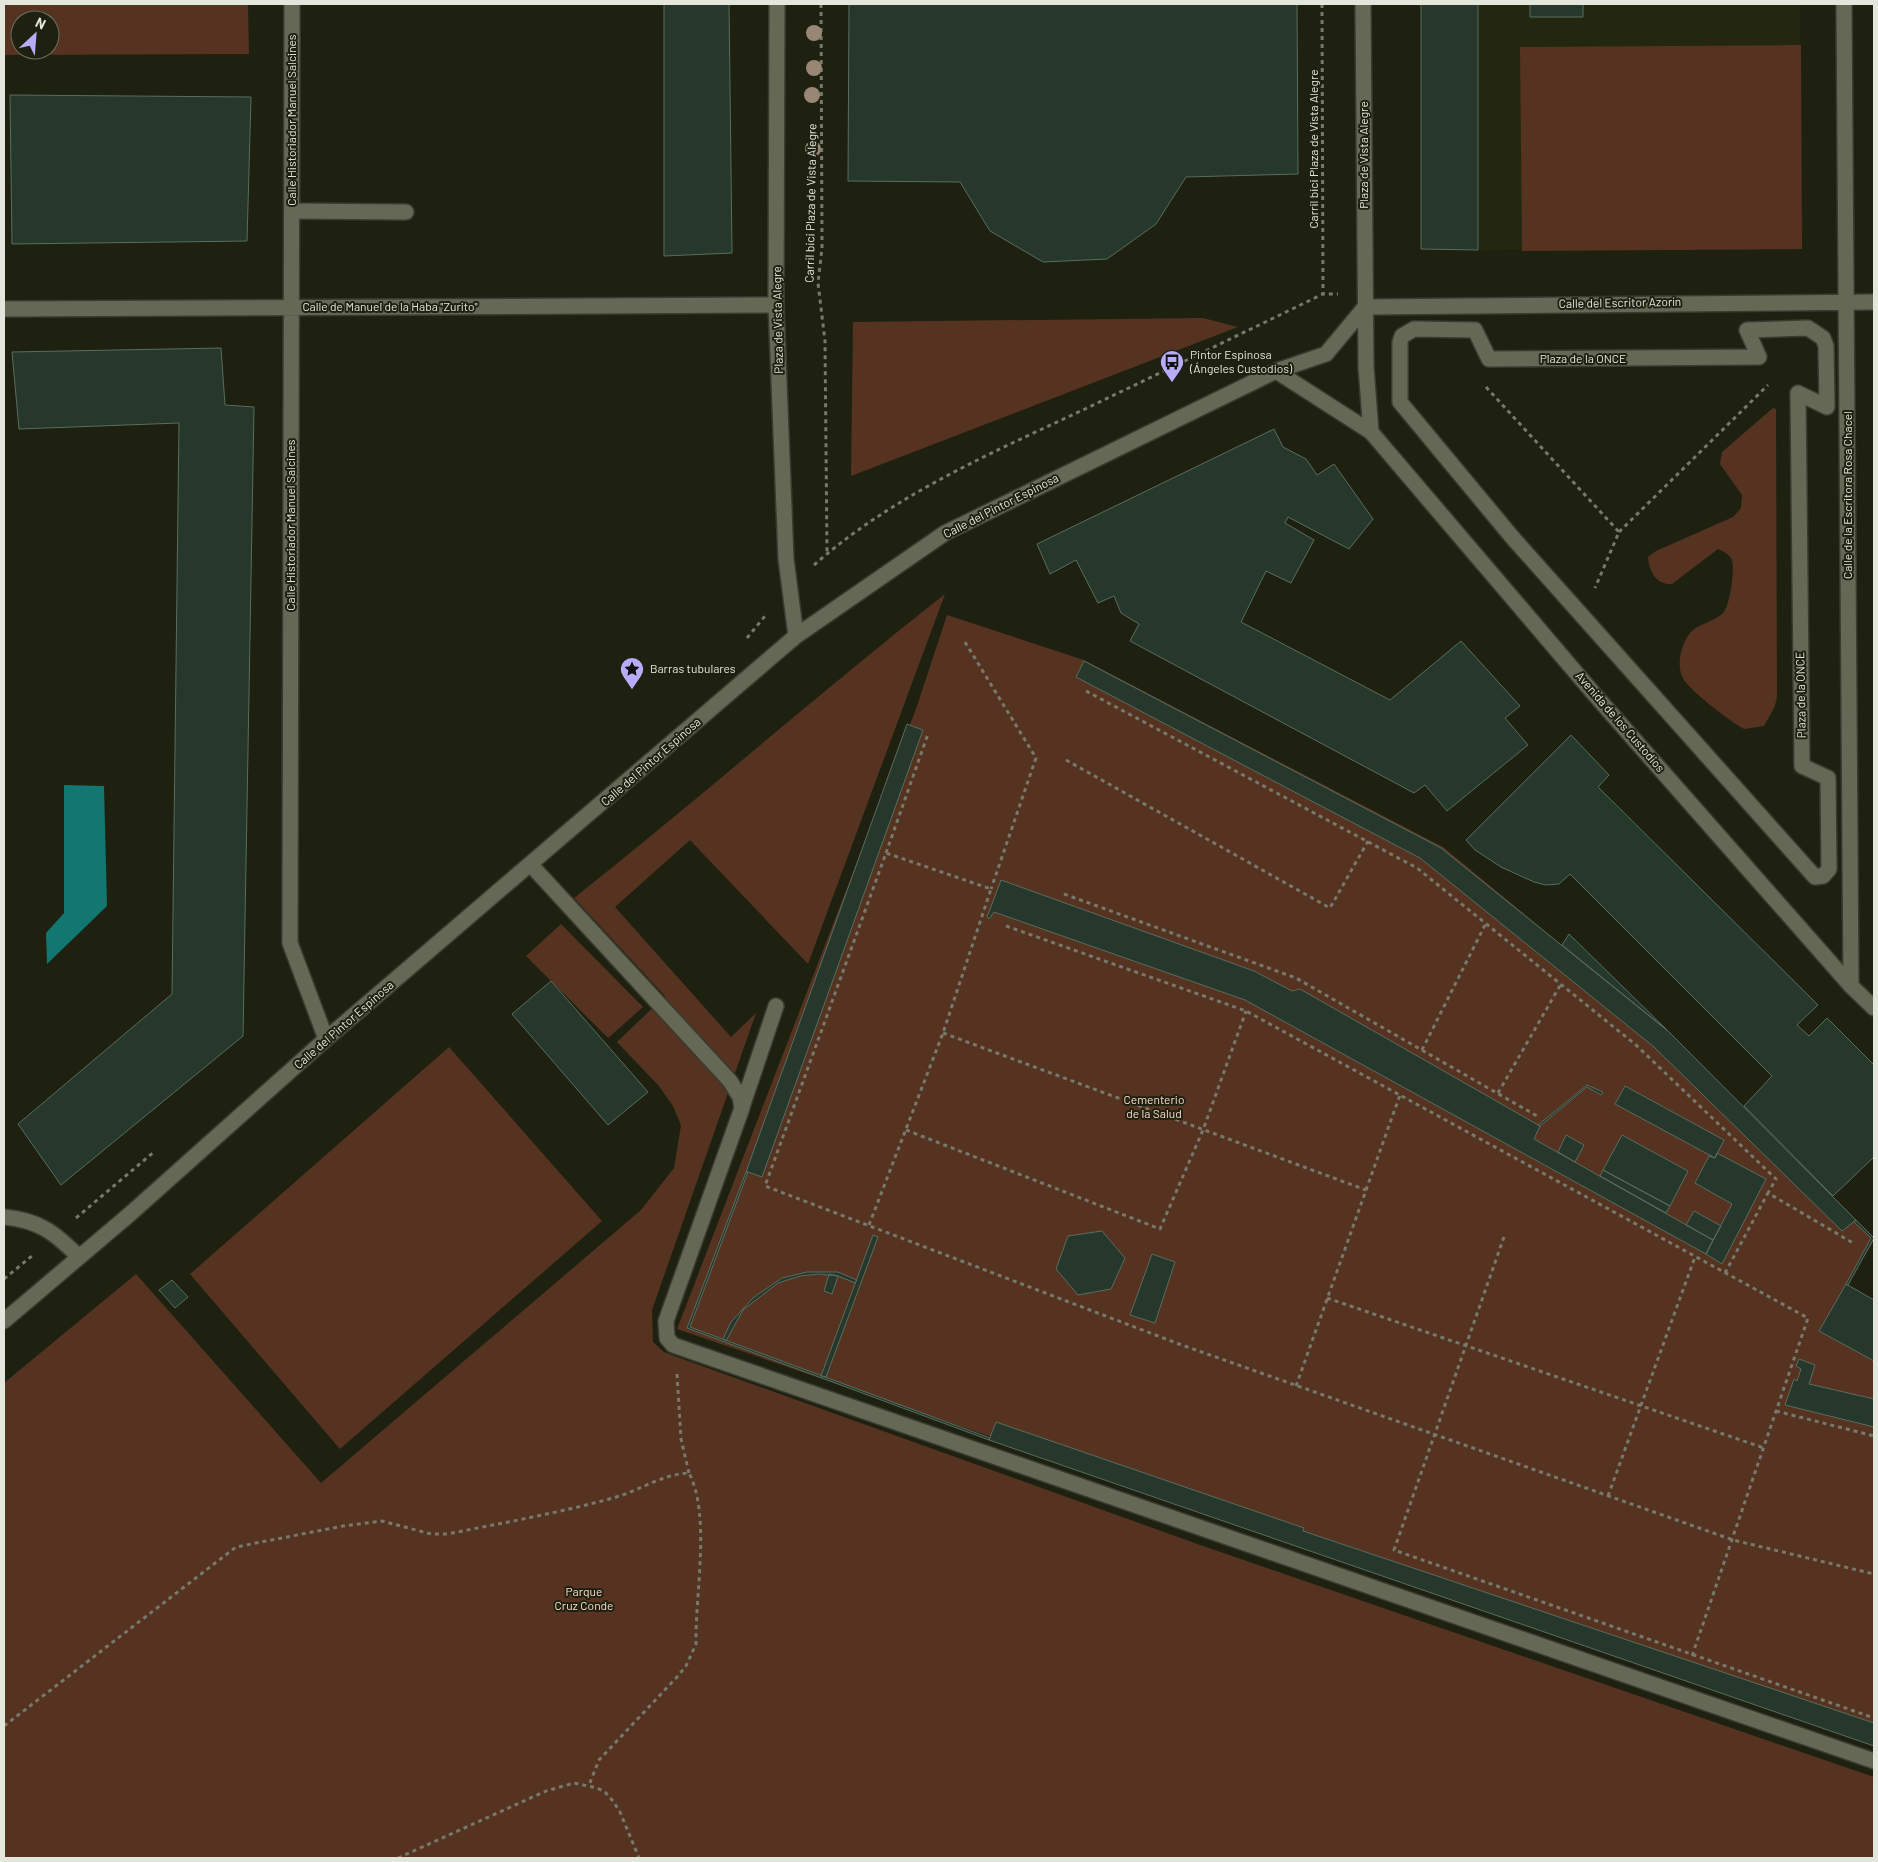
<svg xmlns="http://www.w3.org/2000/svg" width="1878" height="1862" font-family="Barlow,sans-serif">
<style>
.built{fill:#23270f}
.green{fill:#553320;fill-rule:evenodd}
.water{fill:#117770}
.building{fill:#26372b;stroke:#5a6d5f}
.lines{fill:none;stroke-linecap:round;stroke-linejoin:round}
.lane-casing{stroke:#383b30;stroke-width:18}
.street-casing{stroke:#383b30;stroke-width:18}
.secondary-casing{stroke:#383b30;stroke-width:18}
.path{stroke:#76796b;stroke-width:3;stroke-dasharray:4 4;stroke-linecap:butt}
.lane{stroke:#646854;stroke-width:15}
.street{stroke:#646854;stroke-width:15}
.secondary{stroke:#646854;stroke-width:15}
.tree{fill:#998776}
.labels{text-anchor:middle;stroke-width:4;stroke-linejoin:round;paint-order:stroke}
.street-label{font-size:12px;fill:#e3e6da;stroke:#1e2110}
.poi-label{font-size:12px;fill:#e3e6da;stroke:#1e2110;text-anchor:start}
.park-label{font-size:12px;fill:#fedbc9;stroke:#1e2110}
</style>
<rect width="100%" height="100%" fill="#1e2110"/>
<!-- built -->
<path class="built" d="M 1478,4 L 1800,4 L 1802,249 L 1478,250 Z"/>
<!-- green -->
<path class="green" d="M 4,4 L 248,4 L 249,54 L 4,55 ZM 20,20 L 50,20 L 50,50 L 20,50 Z
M 1801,45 L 1802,249 L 1522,251 L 1520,47 Z
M 1203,318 L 1238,327 L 851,476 L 853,322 Z
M 1773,408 L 1776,409 L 1777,696 L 1775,706 L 1764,726 L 1744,729 C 1730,721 1694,694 1684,680 C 1675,667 1681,641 1693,630 C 1702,623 1715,621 1723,613 C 1730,606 1735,570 1732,561 C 1730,554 1724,552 1718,549 L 1672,584 C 1656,585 1649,571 1648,557 L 1656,551 L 1733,517 L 1741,508 L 1742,495 L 1720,464 L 1722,452 Z
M 945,594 L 808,964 L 690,840 L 615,907 L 731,1037 L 756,1013 L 652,1310 L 653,1342 L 664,1352 L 677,1357 L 1203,1546 L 1874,1777 L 1874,1858 L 4,1858 L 4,1383 L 136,1274 L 321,1483 L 641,1210 L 674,1168 L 681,1125 L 673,1106 L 658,1085 L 617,1042 L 665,996 L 574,898 C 699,799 819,693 945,594 Z
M 947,615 L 1084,660 L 1443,847 L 1668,1033 L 1874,1240 L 1847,1286 L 1874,1302 L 1874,1740 L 677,1329 L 916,709 Z
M 561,924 L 643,1007 L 608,1038 L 526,956 Z
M 449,1047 L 602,1221 L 340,1449 L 190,1274 Z"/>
<!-- water -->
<path class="water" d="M 64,785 L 104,786 L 107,906 L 47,964 L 46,933 L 64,913 Z"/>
<!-- building -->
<path class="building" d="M 664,4 L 729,4 L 732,253 L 664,256 Z
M 849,4 L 1297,4 L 1298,174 L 1186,177 L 1156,224 L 1107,259 L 1043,262 L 990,231 L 960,182 L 848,181 Z
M 1421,4 L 1478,4 L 1478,250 L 1421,249 Z
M 1530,4 L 1583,4 L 1583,17 L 1530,17 Z
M 10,95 L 251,97 L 247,241 L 12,244 Z
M 221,348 L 225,405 L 254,407 L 243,1036 L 61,1185 L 18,1124 L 172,994 L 179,423 L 19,429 L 12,352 Z
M 1274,429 L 1283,447 L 1306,459 L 1317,475 L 1334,464 L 1373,519 L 1349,549 L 1288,517 L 1285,523 L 1314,540 L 1291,583 L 1266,571 L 1241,622 L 1390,700 L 1461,641 L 1520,706 L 1505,718 L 1528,745 L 1447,811 L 1425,785 L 1414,793 L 1130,641 L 1139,624 L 1121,613 L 1114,596 L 1098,603 L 1076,560 L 1050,574 L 1037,544 Z
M 1084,661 L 1441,848 L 1668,1031 L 1856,1220 L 1842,1231 L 1654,1047 L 1420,858 L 1076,677 Z
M 907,724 L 923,730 L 762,1177 L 748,1172 L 746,1172 Z
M 1571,735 L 1609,775 L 1598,787 L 1818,1005 L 1797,1025 L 1809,1036 L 1827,1018 L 1874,1065 L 1874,1157 L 1833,1196 L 1744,1106 L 1772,1076 L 1570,874 L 1559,884 L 1546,885 L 1534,882 L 1501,867 L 1475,850 L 1466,840 Z
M 1001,880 L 1254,971 L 1292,991 L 1300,989 L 1540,1126 L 1534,1139 L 1713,1240 L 1706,1254 L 1245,1000 L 994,912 L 989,919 L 987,917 Z
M 1569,934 L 1668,1031 L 1562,945 Z
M 551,981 L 648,1092 L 608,1125 L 512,1014 Z
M 1587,1085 L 1603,1092 L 1601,1095 L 1587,1087 L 1540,1126 L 1538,1125 Z
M 1625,1086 L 1724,1140 L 1715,1158 L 1615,1104 Z
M 1566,1135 L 1584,1145 L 1575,1162 L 1558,1152 Z
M 1622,1135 L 1688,1171 L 1670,1206 L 1603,1170 Z
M 1717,1153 L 1766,1179 L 1722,1264 L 1706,1254 L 1732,1204 L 1695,1183 L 1709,1156 L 1715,1158 Z
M 1603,1170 L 1670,1206 L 1666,1213 L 1600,1176 Z
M 746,1172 L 748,1172 L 690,1327 L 990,1438 L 989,1440 L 687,1328 Z
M 1694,1211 L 1721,1226 L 1713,1240 L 1686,1225 Z
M 1856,1220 L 1874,1238 L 1848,1285 L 1846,1284 L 1871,1238 L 1854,1222 Z
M 1102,1231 L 1125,1258 L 1111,1289 L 1078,1295 L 1056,1269 L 1068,1236 Z
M 873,1235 L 878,1237 L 826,1377 L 821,1376 Z
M 1152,1254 L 1175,1262 L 1155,1323 L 1130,1315 Z
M 807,1272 L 838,1272 L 857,1280 L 855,1283 L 838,1276 L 819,1274 L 800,1276 L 778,1283 L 743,1310 L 726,1341 L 723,1339 L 731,1322 L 754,1297 L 782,1278 Z
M 829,1274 L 838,1276 L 832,1294 L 824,1291 Z
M 172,1280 L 188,1297 L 175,1308 L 159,1290 Z
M 1846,1284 L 1874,1300 L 1874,1361 L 1819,1331 Z
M 1799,1359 L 1815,1365 L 1809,1384 L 1874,1399 L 1874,1427 L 1785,1405 L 1794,1379 L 1797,1381 L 1801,1369 L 1796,1366 Z
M 996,1422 L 1304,1528 L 1303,1531 L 1874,1723 L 1874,1746 L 989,1440 Z"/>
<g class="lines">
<!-- lane casing -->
<g class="lane-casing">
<path id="lane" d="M 292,211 L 406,212
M 531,865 L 730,1081 L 740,1097 L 742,1108 L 666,1321 L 667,1338 L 673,1345 L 1874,1761
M 742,1107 L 776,1006"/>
</g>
<!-- street casing -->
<g class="street-casing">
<path id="street" d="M 292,4 L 290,943 L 326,1039
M 1844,4 L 1851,986
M 1365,307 L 1874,302
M 4,309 L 776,305
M 1808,328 L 1823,338 L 1826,346 L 1827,407 L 1798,393 L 1802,766 L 1828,778 L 1829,869 L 1823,876 L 1815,877 L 1512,537 L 1400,402 L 1400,342 L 1402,336 L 1414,329 L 1475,330 L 1489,359 L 1759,357 L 1747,330 Z"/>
</g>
<!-- secondary casing -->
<g class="secondary-casing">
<path id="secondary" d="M 777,4 L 776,305 L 786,559 L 796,636
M 1363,4 L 1366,367 L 1371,432
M 1276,371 L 1371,432 L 1595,695 L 1851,986 L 1874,1008
M 4,1217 C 39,1220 55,1233 79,1257
M 4,1321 L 130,1214 L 326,1039 L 796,636 L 945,533 L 1276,371 L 1326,354 L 1365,307"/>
</g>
<!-- path -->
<path class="path" d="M 821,4 L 822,248 L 818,283 L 825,341 L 827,552
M 1322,4 L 1323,294
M 1486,387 L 1619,532 L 1595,588
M 1619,532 L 1768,385
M 814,565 C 892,496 991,453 1085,409 C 1164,371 1243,333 1323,294 L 1338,294
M 747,638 L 765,616
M 965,642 L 1036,758 L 991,889
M 1086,691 L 1417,868 L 1636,1045 L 1776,1179 L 1768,1193
M 1066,760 L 1330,908 L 1368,841
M 886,853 L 928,734
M 1064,894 L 1296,978 L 1537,1116
M 1006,926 L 1246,1011 L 1808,1318 L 1692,1656
M 943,1033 L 1366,1190
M 1422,1050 L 1486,923
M 1498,1093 L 1561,984
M 906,1130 L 1160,1229 L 1203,1130 L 1246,1011
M 76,1218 L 155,1151
M 869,1225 L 943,1033 L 991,889 L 886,853 L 765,1186 L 1179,1344 L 1733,1540 L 1874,1574
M 1504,1237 L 1394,1550 L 1874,1718
M 1725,1273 L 1768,1193 L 1853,1243
M 4,1279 L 33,1255
M 1327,1298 L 1764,1448
M 677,1374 L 681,1439 L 689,1473
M 1296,1386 L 1400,1095
M 1776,1411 L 1874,1436
M 1608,1496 L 1695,1257
M 4,1726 L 236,1547 L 343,1526 L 382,1521 L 431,1534 L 447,1534 C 503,1523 558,1513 613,1498 C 639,1491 662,1474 689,1473 C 711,1516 695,1594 696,1644 L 686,1666 L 677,1677 L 599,1760 L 589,1785
M 398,1858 L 546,1791 L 574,1783 L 597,1788 L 605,1792 L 613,1801 L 620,1812 L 639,1858"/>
<!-- lane -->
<use href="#lane" class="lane"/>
<!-- street -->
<use href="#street" class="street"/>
<!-- secondary -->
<use href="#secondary" class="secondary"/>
</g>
<!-- trees -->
<g class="tree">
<circle cx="814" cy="33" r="8"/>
<circle cx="814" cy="68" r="8"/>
<circle cx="812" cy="95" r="8"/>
<circle cx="813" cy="149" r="8"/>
</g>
<!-- icons -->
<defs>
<g id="bus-pin" transform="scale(1.25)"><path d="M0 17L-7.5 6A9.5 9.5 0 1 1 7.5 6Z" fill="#b8abf7" stroke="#1e2110"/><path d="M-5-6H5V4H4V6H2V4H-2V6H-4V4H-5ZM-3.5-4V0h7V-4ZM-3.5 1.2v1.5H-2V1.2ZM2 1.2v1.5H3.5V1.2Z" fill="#111"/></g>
<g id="sight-pin" transform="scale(1.25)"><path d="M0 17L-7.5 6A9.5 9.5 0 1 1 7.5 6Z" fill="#b8abf7" stroke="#1e2110"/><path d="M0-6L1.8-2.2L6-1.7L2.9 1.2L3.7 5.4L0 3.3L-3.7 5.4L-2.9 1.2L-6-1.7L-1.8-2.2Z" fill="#111"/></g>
</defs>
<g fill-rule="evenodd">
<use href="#bus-pin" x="1172" y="362"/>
<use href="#sight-pin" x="632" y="669"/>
</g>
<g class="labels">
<!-- street labels -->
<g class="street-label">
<text transform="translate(292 120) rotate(-90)" y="4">Calle Historiador Manuel Salcines</text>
<text transform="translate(1314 149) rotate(-90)" y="4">Carril bici Plaza de Vista Alegre</text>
<text transform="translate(1364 155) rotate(-90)" y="4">Plaza de Vista Alegre</text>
<text transform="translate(811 203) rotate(-89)" y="4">Carril bici Plaza de Vista Alegre</text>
<text transform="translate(1620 303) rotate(-1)" y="4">Calle del Escritor Azorín</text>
<text x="390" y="311">Calle de Manuel de la Haba "Zurito"</text>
<text transform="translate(778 320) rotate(-91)" y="4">Plaza de Vista Alegre</text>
<text x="1583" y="363">Plaza de la ONCE</text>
<text transform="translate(1848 495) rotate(-90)" y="4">Calle de la Escritora Rosa Chacel</text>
<text transform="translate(1001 506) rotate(-27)" y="4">Calle del Pintor Espinosa</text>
<text transform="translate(291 525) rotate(-90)" y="4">Calle Historiador Manuel Salcines</text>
<text transform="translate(1801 695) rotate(-91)" y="4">Plaza de la ONCE</text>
<text transform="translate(1620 722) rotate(49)" y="4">Avenida de los Custodios</text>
<text transform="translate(651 762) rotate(-41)" y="4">Calle del Pintor Espinosa</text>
<text transform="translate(344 1025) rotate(-41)" y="4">Calle del Pintor Espinosa</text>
</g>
<!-- poi labels -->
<g class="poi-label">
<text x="1190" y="359">Pintor Espinosa<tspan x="1190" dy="14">(Ángeles Custodios)</tspan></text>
<text x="650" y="673">Barras tubulares</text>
</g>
<!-- park labels -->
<g class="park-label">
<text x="1154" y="1104">Cementerio<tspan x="1154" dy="14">de la Salud</tspan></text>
<text x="584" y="1596">Parque<tspan x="584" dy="14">Cruz Conde</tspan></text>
</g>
</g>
<!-- border -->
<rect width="1878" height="1862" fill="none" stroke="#e3e6da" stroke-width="10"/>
<!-- north arrow -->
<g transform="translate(35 35) rotate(26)"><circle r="24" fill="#1e2110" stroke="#6d7061"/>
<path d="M0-4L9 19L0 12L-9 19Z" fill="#b8abf7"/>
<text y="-8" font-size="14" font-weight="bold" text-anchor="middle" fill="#e3e6da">N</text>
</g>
</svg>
